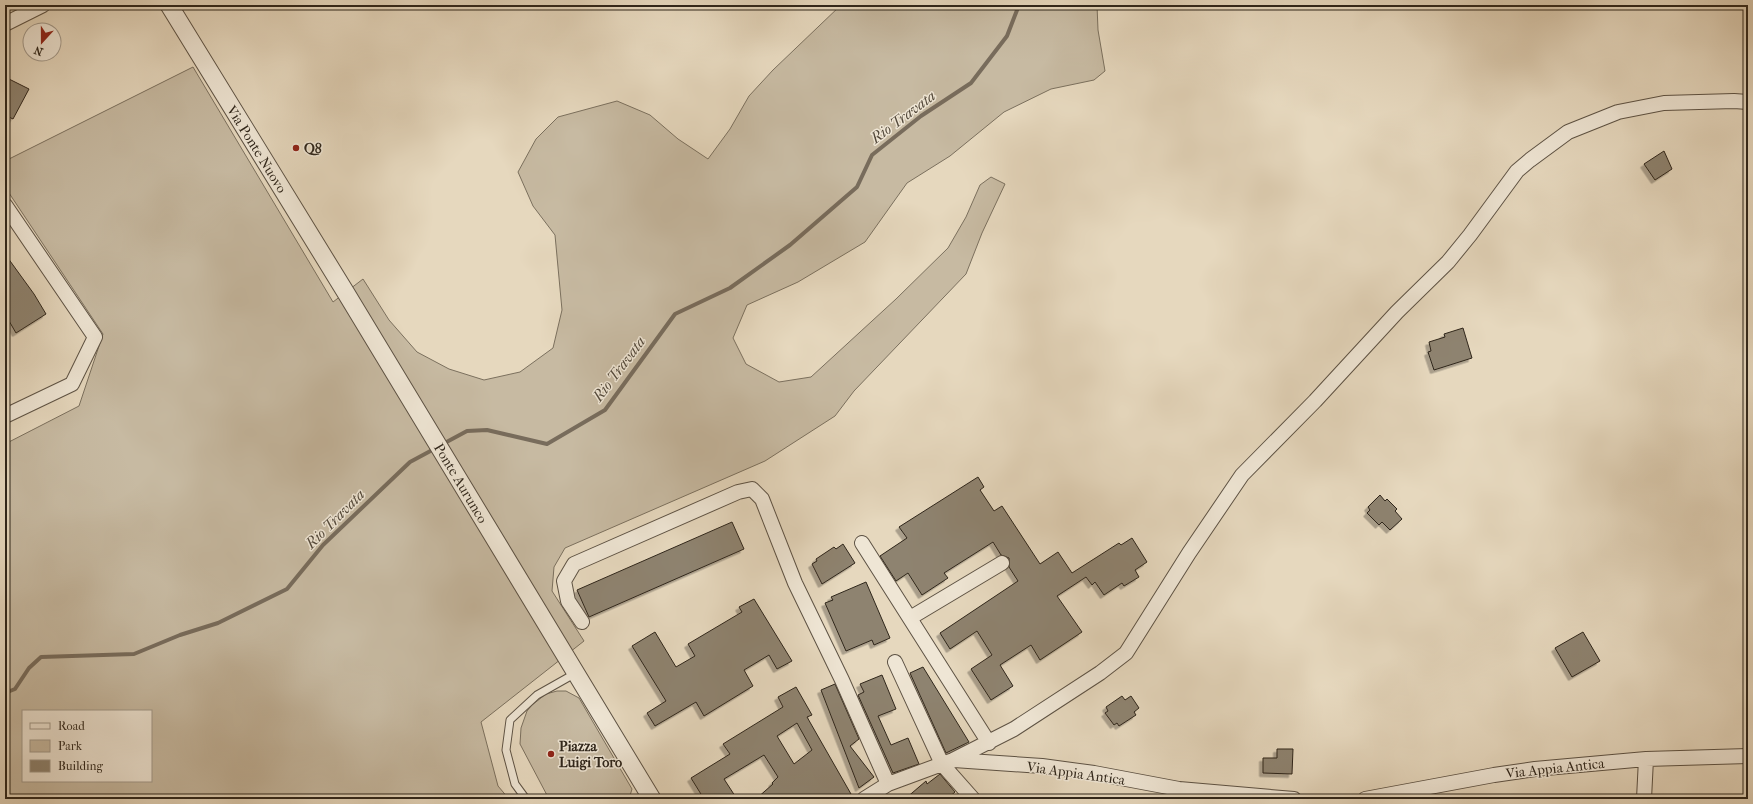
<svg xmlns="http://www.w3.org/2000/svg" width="1753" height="804" font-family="'IM FELL French Canon',serif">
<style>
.green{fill:#c7baa2;stroke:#7b705e;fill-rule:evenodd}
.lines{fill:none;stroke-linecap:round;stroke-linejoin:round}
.stream{stroke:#786c5c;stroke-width:4}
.building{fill:#8e8370;stroke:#2f261b;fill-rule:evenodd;filter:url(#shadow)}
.service-casing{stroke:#5d5244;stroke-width:9}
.minor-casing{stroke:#5d5244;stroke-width:16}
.tertiary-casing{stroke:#5d5244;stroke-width:19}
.service{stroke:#efe6d5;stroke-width:7}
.minor{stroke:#efe6d5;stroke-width:14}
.tertiary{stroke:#efe6d5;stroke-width:17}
.poi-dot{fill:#8f2418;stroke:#efe6d5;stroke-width:1.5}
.labels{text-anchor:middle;stroke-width:3;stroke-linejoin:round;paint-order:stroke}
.poi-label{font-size:14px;font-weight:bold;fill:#2f261b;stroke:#efe6d5;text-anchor:start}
.street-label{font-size:14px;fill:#2f261b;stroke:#efe6d5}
.water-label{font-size:15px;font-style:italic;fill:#53493b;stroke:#efe6d5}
</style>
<defs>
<filter id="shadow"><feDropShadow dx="-3.5" dy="3.5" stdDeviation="0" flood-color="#0004"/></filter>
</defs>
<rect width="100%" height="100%" fill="#e6d8be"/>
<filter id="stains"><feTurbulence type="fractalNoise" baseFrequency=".005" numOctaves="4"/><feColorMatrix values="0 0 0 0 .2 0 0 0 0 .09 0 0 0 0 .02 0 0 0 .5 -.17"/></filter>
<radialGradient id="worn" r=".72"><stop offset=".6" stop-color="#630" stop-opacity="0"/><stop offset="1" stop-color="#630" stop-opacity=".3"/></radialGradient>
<!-- green -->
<path class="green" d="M 841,5 L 1097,5 L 1098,30 L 1105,71 L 1094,80 L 1051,89 L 1004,112 L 950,156 L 907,183 L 865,242 L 798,282 L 747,305 L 733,338 L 746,364 L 779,382 L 811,377 L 896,299 L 948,248 L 966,217 L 980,185 L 991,177 L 1005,184 L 982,233 L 966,274 L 854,391 L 835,416 L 765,461 L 565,548 L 554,567 L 552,591 L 584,641 L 481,722 L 498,786 L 509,799 L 5,799 L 5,444 L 79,406 L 103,334 L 5,187 L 5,161 L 193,67 L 333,302 L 363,279 L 389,320 L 417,352 L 449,369 L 484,380 L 520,372 L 553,348 L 562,310 L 555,235 L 533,206 L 518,172 L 536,139 L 558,117 L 617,101 L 650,115 L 678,139 L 708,159 L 730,129 L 749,96 L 773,70 ZM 23,711 L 151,711 L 151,781 L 23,781 Z
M 557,691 L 566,691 L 579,698 L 632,789 L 629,799 L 549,799 L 520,744 L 521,728 L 527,711 L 532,705 L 546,694 Z"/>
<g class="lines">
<!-- stream -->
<path class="stream" d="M 441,445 L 467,431 L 487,430 L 547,444 L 605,410 L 675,314 L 730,288 L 790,245 L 857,187 L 872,155 L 921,116 L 971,83 L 1007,36 L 1019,5
M 5,693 L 15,689 L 29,668 L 41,657 L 134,654 L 180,635 L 218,623 L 287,589 L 323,545 L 410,462 L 436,448"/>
</g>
<!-- building -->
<path class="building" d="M 5,77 L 29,89 L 13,119 L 5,115 Z
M 1664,151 L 1672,169 L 1655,180 L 1644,164 Z
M 5,254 L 34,294 L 46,314 L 16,333 L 5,314 Z
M 1463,328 L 1472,358 L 1434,370 L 1428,352 L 1431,351 L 1429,342 L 1445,337 L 1444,334 Z
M 978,477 L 984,487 L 980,490 L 994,511 L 1002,506 L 1040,564 L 1058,552 L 1072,573 L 1119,543 L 1121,545 L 1132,538 L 1147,562 L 1135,570 L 1139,577 L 1124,586 L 1122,583 L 1104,595 L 1095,582 L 1092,585 L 1086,577 L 1057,596 L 1082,632 L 1040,660 L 1031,645 L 1000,665 L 1013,686 L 991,700 L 971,669 L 992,655 L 977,631 L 950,649 L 940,633 L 1018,581 L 1009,567 L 1009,558 L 1001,555 L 993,542 L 944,573 L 948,578 L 922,595 L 908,573 L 896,581 L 880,556 L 907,538 L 899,527 Z
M 1380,495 L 1385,501 L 1387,499 L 1397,509 L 1395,511 L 1402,519 L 1390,530 L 1382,522 L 1379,525 L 1367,513 L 1370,510 L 1368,507 Z
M 732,522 L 744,549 L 589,617 L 577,590 Z
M 843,544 L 855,563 L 822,584 L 812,564 L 817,561 L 816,559 L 834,547 L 836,549 Z
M 866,582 L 890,638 L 874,645 L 872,640 L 846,651 L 825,603 L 833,600 L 831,597 Z
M 754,599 L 792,661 L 777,669 L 769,655 L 744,670 L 753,686 L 704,716 L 696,702 L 655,726 L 647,713 L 666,701 L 632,646 L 655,632 L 676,667 L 695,656 L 688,644 L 742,612 L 739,607 Z
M 1583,632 L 1600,661 L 1572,677 L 1555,648 Z
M 923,667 L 969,742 L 946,753 L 910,673 Z
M 882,675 L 896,709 L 878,716 L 891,745 L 908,738 L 919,764 L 893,773 L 858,695 L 864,692 L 860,684 Z
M 835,684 L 859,739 L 850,746 L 874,777 L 859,788 L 821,690 Z
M 796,687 L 812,715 L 807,717 L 851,794 L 844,799 L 756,799 L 773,784 L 772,783 L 778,777 L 764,755 L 724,779 L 737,799 L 704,799 L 691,778 L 730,754 L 723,744 L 783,707 L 778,697 ZM 797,723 L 812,750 L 794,764 L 777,736 Z
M 1122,696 L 1125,700 L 1131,696 L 1139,708 L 1134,712 L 1136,715 L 1119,726 L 1117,723 L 1114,725 L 1105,713 L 1108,711 L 1106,707 Z
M 1277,749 L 1293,749 L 1292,774 L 1263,773 L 1263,758 L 1277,758 Z
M 940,774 L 955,792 L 947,799 L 905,799 L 926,781 L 927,784 Z"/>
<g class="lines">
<!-- service casing -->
<g class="service-casing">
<path id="service" d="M 526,799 L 515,784 L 506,750 L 510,720 L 537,695 L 576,673"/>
</g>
<!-- minor casing -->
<g class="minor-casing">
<path id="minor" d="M 5,24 L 43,5
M 5,205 L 95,337 L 72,384 L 5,416
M 862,543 L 989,743
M 910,618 L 1002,563
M 582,622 L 568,601 L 564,581 L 574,564 L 738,492 L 752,489 L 762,499 L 795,583 L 842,680 L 888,784
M 895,662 L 942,764 L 973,799
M 954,760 L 1042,766 L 1094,773 L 1179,789 L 1294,799
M 864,799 L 888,784 L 953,760 L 1014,729 L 1100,673 L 1126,653 L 1189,553 L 1242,475 L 1315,401 L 1397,312 L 1448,262 L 1470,235 L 1517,171 L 1530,160 L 1568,132 L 1618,112 L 1664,103 L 1734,101 L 1748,102
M 1365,799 L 1494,775 L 1535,769 L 1646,759 L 1748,756
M 1644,799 L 1646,759"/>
</g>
<!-- tertiary casing -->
<g class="tertiary-casing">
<path id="tertiary" d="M 169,5 L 346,293 L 652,799"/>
</g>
<!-- service -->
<use href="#service" class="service"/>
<!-- minor -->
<use href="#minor" class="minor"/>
<!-- tertiary -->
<use href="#tertiary" class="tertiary"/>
</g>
<!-- markers -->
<g class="poi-dot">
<circle cx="296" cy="148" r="4"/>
<circle cx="551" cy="754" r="4"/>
</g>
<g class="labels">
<!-- poi labels -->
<g class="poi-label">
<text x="304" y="153">Q8</text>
<text x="559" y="751">Piazza<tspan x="559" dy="16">Luigi Toro</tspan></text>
</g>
<!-- street labels -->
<g class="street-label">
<text transform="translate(257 149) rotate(58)" y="5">Via Ponte Nuovo</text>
<text transform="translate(461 483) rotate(59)" y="5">Ponte Aurunco</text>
<text transform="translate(1555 768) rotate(-6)" y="5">Via Appia Antica</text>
<text transform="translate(1076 773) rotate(8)" y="5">Via Appia Antica</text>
</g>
<!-- water labels -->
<g class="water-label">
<text transform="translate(903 117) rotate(-37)" y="5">Rio Travata</text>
<text transform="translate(619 369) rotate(-53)" y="5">Rio Travata</text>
<text transform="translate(335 519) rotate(-45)" y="5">Rio Travata</text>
</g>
</g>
<!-- margin -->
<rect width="1753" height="804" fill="none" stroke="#e6d8be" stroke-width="20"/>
<rect x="6" y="6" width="1741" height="792" fill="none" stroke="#2f261b" stroke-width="2"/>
<rect x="10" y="10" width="1733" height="784" fill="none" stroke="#2f261b"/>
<!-- legend -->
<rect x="22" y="710" width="130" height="72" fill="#efe6d5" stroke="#a2998b"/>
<rect x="30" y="723" width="20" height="6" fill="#efe6d5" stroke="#a2998b"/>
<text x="58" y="730" font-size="12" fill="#2f261b">Road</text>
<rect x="30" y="740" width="20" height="12" fill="#c7baa2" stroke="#a2998b"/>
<text x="58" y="750" font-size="12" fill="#2f261b">Park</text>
<rect x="30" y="760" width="20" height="12" fill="#8e8370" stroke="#a2998b"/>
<text x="58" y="770" font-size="12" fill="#2f261b">Building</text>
<!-- north arrow -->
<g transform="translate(42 42) rotate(201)"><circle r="19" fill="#efe6d5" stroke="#a2998b"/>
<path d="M0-3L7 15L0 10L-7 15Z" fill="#8f2418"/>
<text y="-6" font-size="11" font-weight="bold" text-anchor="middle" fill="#2f261b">N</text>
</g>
<rect width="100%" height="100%" filter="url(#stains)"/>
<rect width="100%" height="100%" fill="url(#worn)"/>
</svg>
